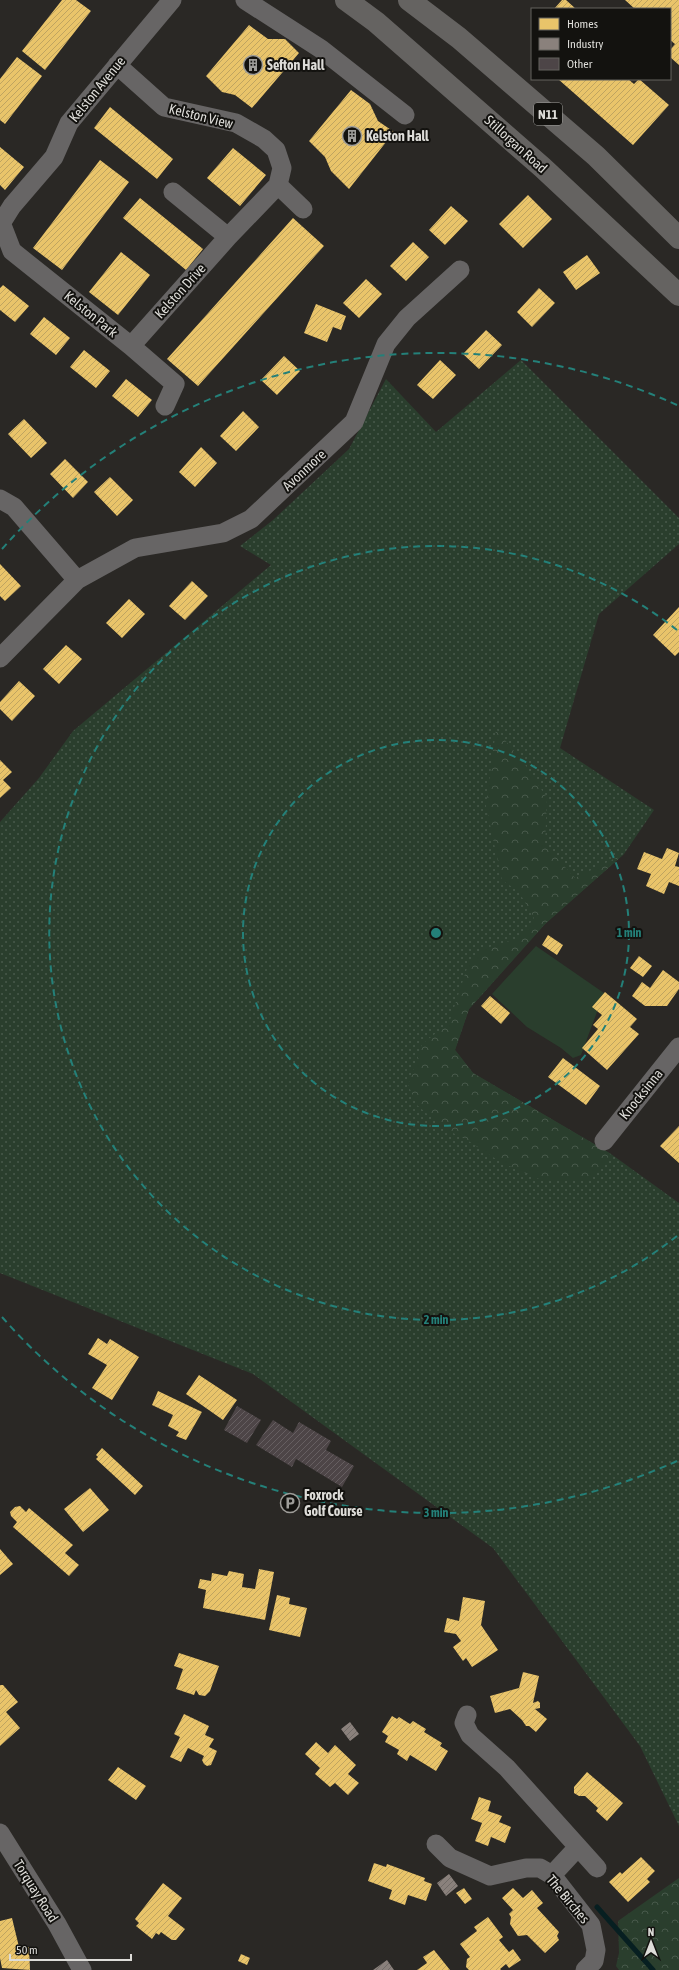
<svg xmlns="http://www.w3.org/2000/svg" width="679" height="1970" font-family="'Asap Condensed',sans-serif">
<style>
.grass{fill:url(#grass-dots)}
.forest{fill:url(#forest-crowns)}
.green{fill:#2a3e2d}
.homes{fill:url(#homes-hatch)}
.industry{fill:url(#industry-hatch)}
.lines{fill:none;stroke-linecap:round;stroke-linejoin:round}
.stream{stroke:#071f21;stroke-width:5}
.building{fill:url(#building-hatch)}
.minor{stroke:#676565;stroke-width:19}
.highway{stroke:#656361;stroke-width:22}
.ring{fill:none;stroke:#248079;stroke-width:2;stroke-dasharray:7 5}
.labels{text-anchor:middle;stroke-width:4;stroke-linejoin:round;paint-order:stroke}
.shield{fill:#13120f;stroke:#a09f9c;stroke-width:1}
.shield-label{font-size:13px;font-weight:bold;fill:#dddcd8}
.poi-label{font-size:14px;font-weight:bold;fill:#dddcd8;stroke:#13120f;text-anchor:start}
.street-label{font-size:14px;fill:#dddcd8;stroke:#13120f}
.centre{fill:#248079;stroke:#13120f;stroke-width:2}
.ring-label{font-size:12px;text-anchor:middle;font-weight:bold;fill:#248079;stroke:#13120f;stroke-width:4;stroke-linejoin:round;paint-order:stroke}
</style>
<defs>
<pattern id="grass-dots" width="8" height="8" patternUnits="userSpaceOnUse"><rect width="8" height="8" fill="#2a3e2d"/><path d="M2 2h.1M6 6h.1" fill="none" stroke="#48594b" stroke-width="1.8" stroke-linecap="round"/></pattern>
<pattern id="forest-crowns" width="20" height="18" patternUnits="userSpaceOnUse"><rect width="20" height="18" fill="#2a3e2d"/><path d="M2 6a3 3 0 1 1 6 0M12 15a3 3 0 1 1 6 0" fill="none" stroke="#48594b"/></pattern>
<pattern id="homes-hatch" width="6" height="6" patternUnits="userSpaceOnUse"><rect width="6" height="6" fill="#e9c46a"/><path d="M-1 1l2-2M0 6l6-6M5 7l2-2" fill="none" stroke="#bfa460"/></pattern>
<pattern id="industry-hatch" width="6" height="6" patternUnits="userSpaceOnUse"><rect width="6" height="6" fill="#8a817c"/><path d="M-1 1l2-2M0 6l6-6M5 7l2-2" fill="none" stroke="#716b67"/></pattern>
<pattern id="building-hatch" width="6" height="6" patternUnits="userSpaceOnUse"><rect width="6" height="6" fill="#4d4547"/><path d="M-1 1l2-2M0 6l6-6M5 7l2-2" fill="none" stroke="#665f61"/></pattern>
</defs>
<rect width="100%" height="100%" fill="#2a2825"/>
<!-- grass -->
<path class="grass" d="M 521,360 L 679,518 L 679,544 L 599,614 L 560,748 L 654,810 L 624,854 L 545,924 L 469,1009 L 455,1050 L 473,1073 L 611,1154 L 679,1203 L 679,1826 L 640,1746 L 493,1548 L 253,1374 L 0,1273 L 0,822 L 39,778 L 73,731 L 271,565 L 240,546 L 273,520 L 349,449 L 386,379 L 436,432 Z"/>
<!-- forest -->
<path class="forest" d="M 496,729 L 526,766 L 547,798 L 545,845 L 575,878 L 624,854 L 545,924 L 469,1009 L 455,1050 L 473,1073 L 611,1154 L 590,1180 L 539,1179 L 502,1163 L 470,1142 L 442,1127 L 417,1105 L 408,1085 L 422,1044 L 449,1023 L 469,962 L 483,949 L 519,938 L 534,918 L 519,892 L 502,880 L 486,806 Z
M 679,1878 L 679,1970 L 619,1970 L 616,1966 L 619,1953 L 618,1921 Z"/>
<!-- green -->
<path class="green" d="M 536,946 L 604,993 L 581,1055 L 573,1058 L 561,1048 L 527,1027 L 492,994 Z"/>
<!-- homes -->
<path class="homes" d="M 62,0 L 76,0 L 91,11 L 45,70 L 22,51 Z
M 562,0 L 566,0 L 576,9 L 554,9 Z
M 625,0 L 679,0 L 679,65 L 670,57 L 670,50 L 675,44 L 670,40 L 670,9 L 635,9 Z
M 249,25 L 268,39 L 285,39 L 299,53 L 252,108 L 235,95 L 222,92 L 206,76 Z
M 17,57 L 42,76 L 5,124 L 0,120 L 0,79 Z
M 558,79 L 628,79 L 634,84 L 639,79 L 669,105 L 633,145 Z
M 351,90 L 370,104 L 378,121 L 394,132 L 349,189 L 331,171 L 325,157 L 309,141 Z
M 110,107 L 173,159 L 157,179 L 94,128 Z
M 0,147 L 24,167 L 5,190 L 0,185 Z
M 233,148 L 266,175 L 240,206 L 207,178 Z
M 100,160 L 129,182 L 62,270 L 33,248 Z
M 528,195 L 552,219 L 523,248 L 499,224 Z
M 140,198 L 203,249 L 186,270 L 123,218 Z
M 451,206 L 468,221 L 445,245 L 429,230 Z
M 293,218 L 324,246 L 198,386 L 167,359 Z
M 413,242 L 429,257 L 406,281 L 390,266 Z
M 121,252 L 150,275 L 118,315 L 89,292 Z
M 587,255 L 600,273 L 576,290 L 563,272 Z
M 366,279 L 382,294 L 359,318 L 343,303 Z
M 3,285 L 29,306 L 15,322 L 0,310 L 0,288 Z
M 539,288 L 555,303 L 532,327 L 517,312 Z
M 316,304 L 346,316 L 341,330 L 333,327 L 327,342 L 304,333 Z
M 44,317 L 70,338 L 56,355 L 30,334 Z
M 486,330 L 502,345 L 479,369 L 463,354 Z
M 84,350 L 110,371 L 96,388 L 70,367 Z
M 284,356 L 300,371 L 277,395 L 261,380 Z
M 440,360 L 456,375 L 433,399 L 417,385 Z
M 126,379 L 152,400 L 138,417 L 112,396 Z
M 243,411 L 259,427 L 236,451 L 220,436 Z
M 24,419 L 47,443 L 31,458 L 8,434 Z
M 201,447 L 217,463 L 195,487 L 179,472 Z
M 65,459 L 88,482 L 73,498 L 50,474 Z
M 110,477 L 133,500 L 117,516 L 94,492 Z
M 0,564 L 21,586 L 5,601 L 0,596 Z
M 192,581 L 208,596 L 185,620 L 169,606 Z
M 129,599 L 145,614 L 122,638 L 106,623 Z
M 679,607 L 679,652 L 675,656 L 653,635 Z
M 66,645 L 82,659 L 59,684 L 43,669 Z
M 19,681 L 35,696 L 12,721 L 0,709 L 0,702 Z
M 0,760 L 12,772 L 3,780 L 11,788 L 0,798 Z
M 667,848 L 679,853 L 675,866 L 679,867 L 679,886 L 669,882 L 664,894 L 646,886 L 651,874 L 637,869 L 644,852 L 662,859 Z
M 548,935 L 563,945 L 557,955 L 542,945 Z
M 639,956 L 652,966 L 643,977 L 630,968 Z
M 663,970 L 679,982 L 679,989 L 667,1006 L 645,1006 L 632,996 L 642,982 L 650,988 Z
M 605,992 L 637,1019 L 630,1027 L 639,1034 L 607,1070 L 582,1048 L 598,1029 L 593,1025 L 602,1015 L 592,1007 Z
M 490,996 L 510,1013 L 501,1024 L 481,1006 Z
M 563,1058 L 600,1086 L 586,1105 L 548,1077 Z
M 679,1126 L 679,1163 L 660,1146 Z
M 98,1338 L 107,1344 L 110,1339 L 139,1357 L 112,1400 L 92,1388 L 107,1365 L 88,1354 Z
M 199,1375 L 237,1400 L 223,1420 L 186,1394 Z
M 158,1391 L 202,1412 L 186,1440 L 176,1436 L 179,1432 L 168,1426 L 173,1415 L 152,1405 Z
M 102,1448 L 143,1486 L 135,1495 L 96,1459 L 98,1457 L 96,1455 Z
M 90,1488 L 109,1510 L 83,1532 L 64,1509 Z
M 20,1506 L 26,1512 L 29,1508 L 73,1545 L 65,1553 L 79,1565 L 69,1576 L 13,1527 L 17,1522 L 11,1516 L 10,1512 L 15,1507 Z
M 0,1549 L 13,1564 L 0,1575 Z
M 259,1569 L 274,1572 L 265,1620 L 203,1608 L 206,1590 L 198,1588 L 200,1579 L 211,1581 L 212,1573 L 227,1576 L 229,1571 L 244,1574 L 242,1587 L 255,1589 Z
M 277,1595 L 290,1598 L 289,1604 L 307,1608 L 300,1637 L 269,1630 Z
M 463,1597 L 485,1601 L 481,1625 L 498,1650 L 472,1667 L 466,1658 L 463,1661 L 453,1647 L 461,1641 L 456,1634 L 444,1632 L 447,1618 L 459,1621 Z
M 179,1653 L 219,1666 L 210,1691 L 205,1696 L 199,1695 L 196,1690 L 194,1695 L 176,1689 L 183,1669 L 174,1666 Z
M 523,1672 L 539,1676 L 533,1703 L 538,1701 L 540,1703 L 540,1708 L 535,1709 L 547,1719 L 536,1732 L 529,1726 L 526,1726 L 522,1720 L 510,1709 L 495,1713 L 490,1696 L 519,1688 Z
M 0,1685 L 3,1685 L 18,1702 L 6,1712 L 20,1728 L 0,1746 Z
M 184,1714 L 209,1726 L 205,1735 L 214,1739 L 209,1747 L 217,1751 L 211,1765 L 207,1766 L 204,1764 L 202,1760 L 204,1756 L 188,1748 L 181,1762 L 170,1757 L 180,1737 L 174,1734 Z
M 392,1716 L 397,1719 L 399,1717 L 410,1724 L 413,1721 L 426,1729 L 424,1732 L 442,1743 L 440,1746 L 448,1751 L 436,1771 L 410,1755 L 407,1761 L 397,1754 L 399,1750 L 385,1742 L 388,1736 L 382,1732 Z
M 316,1742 L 328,1753 L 335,1745 L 356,1765 L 348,1774 L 359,1783 L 348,1795 L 335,1783 L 330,1787 L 315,1774 L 320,1768 L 305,1754 Z
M 118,1767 L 146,1786 L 136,1800 L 108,1780 Z
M 587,1772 L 623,1803 L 607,1821 L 596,1811 L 598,1808 L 585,1796 L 579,1796 L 574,1793 L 574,1787 Z
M 479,1797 L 491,1801 L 488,1811 L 502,1816 L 499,1822 L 511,1827 L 505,1843 L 491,1837 L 488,1846 L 475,1841 L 482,1823 L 471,1819 Z
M 641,1857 L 655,1871 L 647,1879 L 650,1882 L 628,1902 L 609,1882 L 620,1872 L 622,1874 Z
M 374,1863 L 386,1867 L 387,1864 L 425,1878 L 424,1881 L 432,1884 L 426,1901 L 408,1895 L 405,1905 L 389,1899 L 392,1890 L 368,1881 Z
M 163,1883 L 182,1898 L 168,1916 L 185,1929 L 176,1940 L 172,1940 L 161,1932 L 159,1935 L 156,1933 L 152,1939 L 136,1926 L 139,1923 L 135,1919 Z
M 464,1888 L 472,1899 L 465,1904 L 456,1893 Z
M 513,1888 L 523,1898 L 532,1890 L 543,1903 L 537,1908 L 559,1932 L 557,1936 L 559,1940 L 545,1953 L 527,1935 L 518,1936 L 510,1924 L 511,1917 L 509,1914 L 513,1910 L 502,1898 Z
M 488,1917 L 503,1937 L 499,1940 L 509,1952 L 513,1949 L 521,1960 L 509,1968 L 506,1964 L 500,1969 L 501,1970 L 469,1970 L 466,1967 L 467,1959 L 470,1957 L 460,1944 L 477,1931 L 474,1927 Z
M 12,1918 L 19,1947 L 29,1947 L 30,1970 L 2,1968 L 0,1958 L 0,1921 Z
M 434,1950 L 450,1970 L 417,1970 L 427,1963 L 423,1957 Z
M 241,1954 L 250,1958 L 247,1965 L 238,1961 Z"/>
<!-- industry -->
<path class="industry" d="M 350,1722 L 359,1734 L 350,1741 L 341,1729 Z
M 449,1874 L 458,1886 L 446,1896 L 437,1883 Z
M 387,1960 L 394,1970 L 373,1970 Z"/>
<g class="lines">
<!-- stream -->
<path class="stream" d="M 597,1907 L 653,1970"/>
</g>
<!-- building -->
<path class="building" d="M 237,1406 L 261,1420 L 247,1443 L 224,1430 Z
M 273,1420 L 293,1433 L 299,1422 L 331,1441 L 326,1450 L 354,1466 L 342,1487 L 296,1459 L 292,1467 L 256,1445 Z"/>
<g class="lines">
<!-- minor -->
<path class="minor" d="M 245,0 L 321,49 L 405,115
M 117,65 L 164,107 L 236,123 L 264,139 L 276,150 L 282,168 L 278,185 L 228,237 L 131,346
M 278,185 L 303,209
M 173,192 L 228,237
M 0,220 L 12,251 L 131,346 L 175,384 L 165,406
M 2,222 L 12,206 L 54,157 L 69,123 L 172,0
M 0,499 L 14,507 L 77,580
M 0,658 L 77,580 L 135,548 L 223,533 L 251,519 L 354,422 L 386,344 L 407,318 L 460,270
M 604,1141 L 679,1047
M 467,1715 L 464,1723 L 470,1735 L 507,1768 L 597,1868
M 0,1833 L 57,1924 L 82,1970
M 436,1844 L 450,1858 L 490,1876 L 526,1868 L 540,1868 L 552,1875 L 591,1925 L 596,1950 L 594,1961 L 585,1970
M 552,1875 L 578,1847"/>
<!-- highway -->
<path class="highway" d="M 346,0 L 376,22 L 542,167 L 679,295
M 409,0 L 459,38 L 596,156 L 679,238"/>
</g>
<!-- distance rings -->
<g class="ring">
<circle cx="436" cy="933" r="193"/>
<path d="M677 1236A387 387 0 1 1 677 630"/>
<path d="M677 1461A580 580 0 0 1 2 1317M2 549A580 580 0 0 1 677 405"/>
</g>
<!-- icons -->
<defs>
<g id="building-ring" transform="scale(1)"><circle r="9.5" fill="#13120f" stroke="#9e9d99" stroke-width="1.5"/><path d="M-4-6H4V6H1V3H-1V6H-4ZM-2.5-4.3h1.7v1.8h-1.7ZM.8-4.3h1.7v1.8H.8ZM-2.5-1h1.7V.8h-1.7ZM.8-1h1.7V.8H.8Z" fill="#9e9d99"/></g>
<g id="parking-ring" transform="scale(1)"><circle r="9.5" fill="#13120f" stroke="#9e9d99" stroke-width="1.5"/><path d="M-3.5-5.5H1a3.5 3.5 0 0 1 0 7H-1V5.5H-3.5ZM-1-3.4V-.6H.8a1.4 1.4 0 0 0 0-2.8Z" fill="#9e9d99"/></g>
</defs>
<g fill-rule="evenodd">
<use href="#building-ring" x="253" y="65"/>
<use href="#building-ring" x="352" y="136"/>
<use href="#parking-ring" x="290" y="1503"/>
</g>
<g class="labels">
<!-- shield labels -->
<rect class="shield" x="534" y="103" width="28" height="22" rx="3"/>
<g class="shield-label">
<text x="548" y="119">N11</text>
</g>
<!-- poi labels -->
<g class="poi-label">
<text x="267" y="70">Sefton Hall</text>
<text x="366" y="141">Kelston Hall</text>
<text x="304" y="1500">Foxrock<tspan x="304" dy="16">Golf Course</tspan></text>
</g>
<!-- street labels -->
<g class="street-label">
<text transform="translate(97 89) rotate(-51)" y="5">Kelston Avenue</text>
<text transform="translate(201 116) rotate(14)" y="5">Kelston View</text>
<text transform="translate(516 144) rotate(42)" y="5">Stillorgan Road</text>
<text transform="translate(180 291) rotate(-48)" y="5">Kelston Drive</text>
<text transform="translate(91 314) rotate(39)" y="5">Kelston Park</text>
<text transform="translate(304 470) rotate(-43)" y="5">Avonmore</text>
<text transform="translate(641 1094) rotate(-51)" y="5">Knocksinna</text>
<text transform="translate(36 1891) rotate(58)" y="5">Torquay Road</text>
<text transform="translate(568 1899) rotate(50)" y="5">The Birches</text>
</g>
</g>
<circle cx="436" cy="933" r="6" class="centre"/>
<g class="ring-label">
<text x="629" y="937">1 min</text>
<text x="436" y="1324">2 min</text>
<text x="436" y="1517">3 min</text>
</g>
<!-- legend -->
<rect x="531" y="8" width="140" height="72" fill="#13120f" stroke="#64635f"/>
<rect x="539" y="18" width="20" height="12" fill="#e9c46a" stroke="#64635f"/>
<text x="567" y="28" font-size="12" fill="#dddcd8">Homes</text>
<rect x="539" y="38" width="20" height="12" fill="#8a817c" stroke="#64635f"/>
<text x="567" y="48" font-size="12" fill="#dddcd8">Industry</text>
<rect x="539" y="58" width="20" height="12" fill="#4d4547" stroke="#64635f"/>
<text x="567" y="68" font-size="12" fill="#dddcd8">Other</text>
<!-- north arrow -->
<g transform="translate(651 1942)" stroke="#13120f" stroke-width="3" paint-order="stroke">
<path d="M0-3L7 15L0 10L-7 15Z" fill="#dddcd8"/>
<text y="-6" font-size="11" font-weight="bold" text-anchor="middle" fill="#dddcd8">N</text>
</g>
<!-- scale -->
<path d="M10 1954v6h121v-6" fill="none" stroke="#dddcd8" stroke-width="2"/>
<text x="16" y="1954" font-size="12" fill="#dddcd8" stroke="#13120f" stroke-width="3" paint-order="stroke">50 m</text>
</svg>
